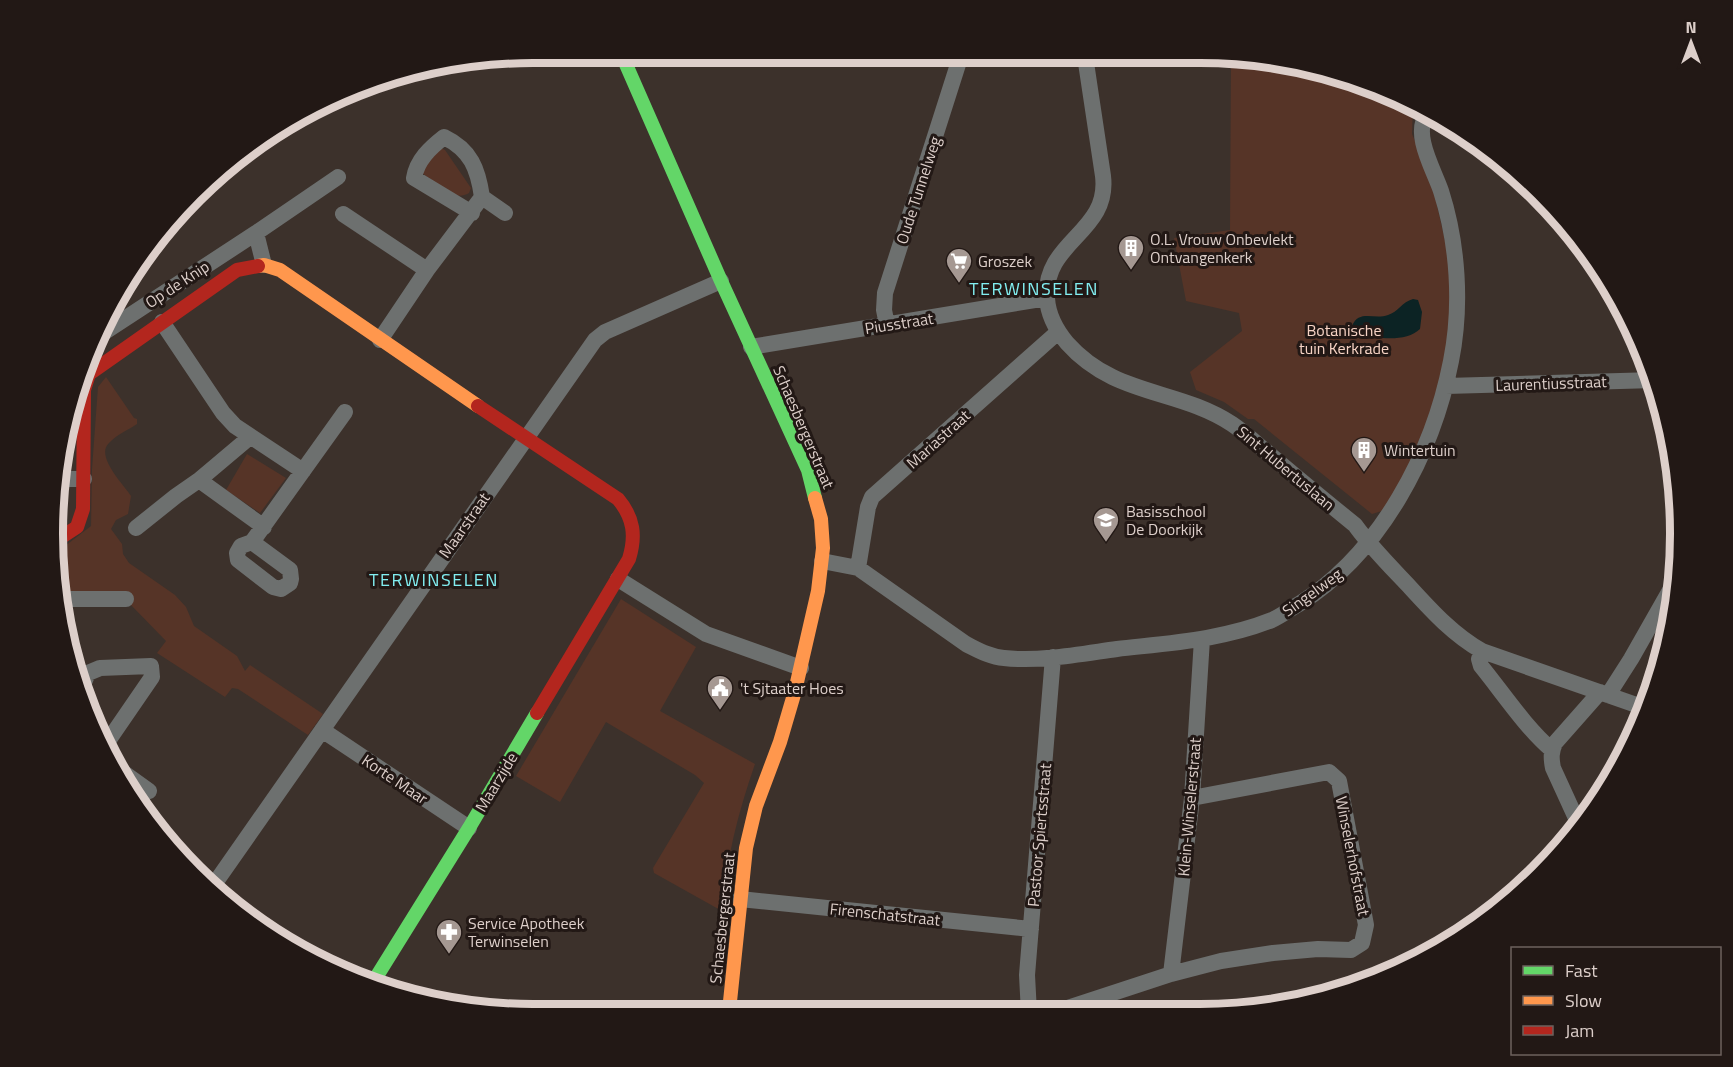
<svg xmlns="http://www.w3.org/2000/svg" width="1733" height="1067" font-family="'Titillium Web',sans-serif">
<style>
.green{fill:#563427}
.water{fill:#0c2324}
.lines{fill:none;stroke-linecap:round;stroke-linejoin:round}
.street{stroke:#6d706f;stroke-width:16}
.fast{stroke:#63d668;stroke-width:14}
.slow{stroke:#ff974d;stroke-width:14}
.jam{stroke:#b3261e;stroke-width:14}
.labels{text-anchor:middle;stroke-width:6;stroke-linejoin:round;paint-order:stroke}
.street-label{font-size:16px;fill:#ddcfca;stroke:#221815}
.poi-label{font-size:16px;fill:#ddcfca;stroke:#221815;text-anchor:start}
.park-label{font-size:16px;fill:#f7d4c5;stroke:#221815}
.neighbourhood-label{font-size:18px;letter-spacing:1.5px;fill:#82eef1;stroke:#221815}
.rim{fill:none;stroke:#ddcfca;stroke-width:8}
</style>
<rect width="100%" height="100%" fill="#3c312b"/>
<!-- green -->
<path class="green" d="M 1231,56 L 1262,57 L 1383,89 L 1413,106 L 1412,134 L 1431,179 L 1448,254 L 1451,318 L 1441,383 L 1420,446 L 1385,510 L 1372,514 L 1254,419 L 1248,419 L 1224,402 L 1196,390 L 1190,372 L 1242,331 L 1239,313 L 1186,301 L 1174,238 L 1230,230 Z
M 441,148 L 445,150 L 471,188 L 469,193 C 453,203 435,183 422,173 L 427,158 Z
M 106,377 L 134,418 L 137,419 L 137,424 C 128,430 116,435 109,443 C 95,456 123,484 131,496 L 128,514 L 116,520 L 111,529 L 122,544 L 123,554 L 129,563 L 175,595 L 186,607 L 194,626 L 237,656 L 245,671 L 250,665 L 323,714 L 308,735 L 238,689 L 232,688 L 225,697 L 157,653 L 166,641 L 130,604 L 63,594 L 56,553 L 91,526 L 92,469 L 98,387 Z
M 247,454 L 286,478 L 260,513 L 226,490 Z
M 621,599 L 696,647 L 660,711 L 755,764 C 738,813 726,860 722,911 L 654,873 L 653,868 L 704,783 L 695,775 L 606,722 L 560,802 L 516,776 Z"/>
<!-- water -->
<path class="water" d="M 1413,299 L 1418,300 L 1422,312 L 1420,329 C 1407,342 1378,339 1362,334 L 1358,336 L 1352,326 C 1359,309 1374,320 1388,315 C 1398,312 1402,302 1413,299 Z"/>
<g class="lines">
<!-- street -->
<path class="street" d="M 1085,56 L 1103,176 C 1110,233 1043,241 1047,298 C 1048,315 1057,331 1067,343 C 1115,397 1177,388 1232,424 C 1247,434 1260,447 1274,458 C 1301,481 1328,503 1355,525 C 1370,546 1389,565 1407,584 C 1430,609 1452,634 1482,651 L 1645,708
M 482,197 L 505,213
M 343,214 L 427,270
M 256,233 L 338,177
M 162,322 L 223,413 L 235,426 L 303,471
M 887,325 L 884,310 L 885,293 L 961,55
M 100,335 L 256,233 L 264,265
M 380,340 L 427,270 L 482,197 C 478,169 471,150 444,137 C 430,148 417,160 414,178 L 472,213
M 751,347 L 1047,298
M 1446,386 L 1655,380
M 250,437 L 199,480 L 264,527
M 61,479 L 84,479
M 136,528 L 176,496 L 199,480
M 252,542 L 241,546 L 237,553 L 238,560 L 273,587 L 281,589 L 290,583 L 291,579 L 290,570 L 252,542 L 345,412
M 822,561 L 858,568 L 966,644 C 978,650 990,657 1004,658 C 1040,662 1081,654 1117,649 C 1169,643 1222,640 1272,620 C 1281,616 1290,609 1299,604 C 1381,553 1433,453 1451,361 C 1462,306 1458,244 1441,191 C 1434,170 1412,134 1427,114
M 858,568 L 868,507 L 872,497 L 1058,332
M 618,579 L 706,634 L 801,668
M 64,601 L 71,599 L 126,599
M 1482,651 L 1479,659 L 1481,666 C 1503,693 1526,728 1552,750
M 1608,695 L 1631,659 L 1677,578
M 83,697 L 83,685 L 88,673 L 100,668 L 151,666 L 152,677 L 106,744
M 322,730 L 469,828
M 117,768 L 149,791
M 1580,827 L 1553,768 C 1551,758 1551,752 1555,743 L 1600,692
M 213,886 L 595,340 L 605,332 L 721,281
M 740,899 L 1031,929
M 1171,974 L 1192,798 L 1202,639
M 1029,1013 L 1027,975 L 1053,657
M 1052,1013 L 1171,974 L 1221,961 L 1273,953 L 1318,949 L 1351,950 L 1362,943 L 1366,925 L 1339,781 L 1329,772 L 1192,798"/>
<!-- fast -->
<path class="fast" d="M 621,53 L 721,281 L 808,470 L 815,498
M 372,984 L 469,828 L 537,713"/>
<!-- slow -->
<path class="slow" d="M 258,266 L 264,265 L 280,270 L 478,406
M 729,1011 L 746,848 L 756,806 L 780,742 L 795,691 L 818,591 L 823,548 L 821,519 L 815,498"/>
<!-- jam -->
<path class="jam" d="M 478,406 L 618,499 C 634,518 636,536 629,559 L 537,713
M 54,542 L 77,527 L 83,509 L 84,390 L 89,374 L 237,270 L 258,266"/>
</g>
<!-- icons -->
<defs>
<g id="building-pin" transform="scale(1.35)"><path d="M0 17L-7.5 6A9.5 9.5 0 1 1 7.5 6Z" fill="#a59892" stroke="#221815"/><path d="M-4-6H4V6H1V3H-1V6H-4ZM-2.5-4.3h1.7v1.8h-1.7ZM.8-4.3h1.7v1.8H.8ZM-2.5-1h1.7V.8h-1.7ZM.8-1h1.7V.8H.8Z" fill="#fff"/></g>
<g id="supermarket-pin" transform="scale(1.35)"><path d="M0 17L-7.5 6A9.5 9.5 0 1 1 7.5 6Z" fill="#a59892" stroke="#221815"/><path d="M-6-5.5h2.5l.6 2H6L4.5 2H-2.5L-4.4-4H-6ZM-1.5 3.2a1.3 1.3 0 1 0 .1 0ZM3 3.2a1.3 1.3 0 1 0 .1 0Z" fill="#fff"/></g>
<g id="school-pin" transform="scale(1.35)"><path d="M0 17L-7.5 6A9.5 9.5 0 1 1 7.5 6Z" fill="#a59892" stroke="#221815"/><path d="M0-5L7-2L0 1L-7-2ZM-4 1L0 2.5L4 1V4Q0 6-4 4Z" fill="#fff"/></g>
<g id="civic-pin" transform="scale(1.35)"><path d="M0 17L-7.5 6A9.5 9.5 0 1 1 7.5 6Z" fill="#a59892" stroke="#221815"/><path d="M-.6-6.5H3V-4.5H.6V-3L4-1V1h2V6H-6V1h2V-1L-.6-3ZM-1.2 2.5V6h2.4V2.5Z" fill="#fff"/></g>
<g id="pharmacy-pin" transform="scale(1.35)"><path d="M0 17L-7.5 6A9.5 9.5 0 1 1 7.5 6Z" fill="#a59892" stroke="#221815"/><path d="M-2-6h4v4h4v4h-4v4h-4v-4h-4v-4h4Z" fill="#fff"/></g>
</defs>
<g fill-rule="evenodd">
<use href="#building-pin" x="1131" y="248"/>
<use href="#supermarket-pin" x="959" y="261"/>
<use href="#building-pin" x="1364" y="450"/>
<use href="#school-pin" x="1106" y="520"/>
<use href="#civic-pin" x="720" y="688"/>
<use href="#pharmacy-pin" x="449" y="932"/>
</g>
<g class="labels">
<!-- street labels -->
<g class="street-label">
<text transform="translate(918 190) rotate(-72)" y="6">Oude Tunnelweg</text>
<text transform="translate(177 284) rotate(-33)" y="6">Op de Knip</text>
<text transform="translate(899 323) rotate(-9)" y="6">Piusstraat</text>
<text transform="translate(1551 383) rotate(-2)" y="6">Laurentiusstraat</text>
<text transform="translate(804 427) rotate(67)" y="6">Schaesbergerstraat</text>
<text transform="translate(938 439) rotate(-42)" y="6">Mariastraat</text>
<text transform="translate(1286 468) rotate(40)" y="6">Sint Hubertuslaan</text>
<text transform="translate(464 525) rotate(-55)" y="6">Maarstraat</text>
<text transform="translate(1312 592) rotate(-36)" y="6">Singelweg</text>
<text transform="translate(395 779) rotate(34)" y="6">Korte Maar</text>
<text transform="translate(496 782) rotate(-59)" y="6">Maarzijde</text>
<text transform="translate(1189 807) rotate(-85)" y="6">Klein-Winselerstraat</text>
<text transform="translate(1039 835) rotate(-85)" y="6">Pastoor Spiertsstraat</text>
<text transform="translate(1353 856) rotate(79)" y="6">Winselerhofstraat</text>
<text transform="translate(885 914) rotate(6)" y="6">Firenschatstraat</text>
<text transform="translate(722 918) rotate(-84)" y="6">Schaesbergerstraat</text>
</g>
<!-- poi labels -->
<g class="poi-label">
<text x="1150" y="245">O.L. Vrouw Onbevlekt<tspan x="1150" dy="18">Ontvangenkerk</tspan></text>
<text x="978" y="267">Groszek</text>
<text x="1384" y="456">Wintertuin</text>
<text x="1126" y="517">Basisschool<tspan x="1126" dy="18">De Doorkijk</tspan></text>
<text x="740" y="694">'t Sjtaater Hoes</text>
<text x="468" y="929">Service Apotheek<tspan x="468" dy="18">Terwinselen</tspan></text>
</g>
<!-- park labels -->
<g class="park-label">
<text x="1344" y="336">Botanische<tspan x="1344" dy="18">tuin Kerkrade</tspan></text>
</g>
<!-- neighbourhood labels -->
<g class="neighbourhood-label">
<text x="1034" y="295">TERWINSELEN</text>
<text x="434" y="586">TERWINSELEN</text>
</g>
</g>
<!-- crop -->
<path d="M0 0H1733V1067H0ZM533 63H1200A470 470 0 0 1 1670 533V534A470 470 0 0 1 1200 1004H533A470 470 0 0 1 63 534V533A470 470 0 0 1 533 63Z" fill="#221815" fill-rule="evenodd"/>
<path class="rim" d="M533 63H1200A470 470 0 0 1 1670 533V534A470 470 0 0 1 1200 1004H533A470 470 0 0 1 63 534V533A470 470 0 0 1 533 63Z"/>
<!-- legend -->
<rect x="1511" y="947" width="210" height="108" fill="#221815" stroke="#6d615d" stroke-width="1.5"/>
<rect x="1523" y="966" width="30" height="9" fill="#63d668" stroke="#6d615d" stroke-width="1.5"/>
<text x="1565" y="977" font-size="18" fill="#ddcfca">Fast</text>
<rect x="1523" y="996" width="30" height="9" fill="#ff974d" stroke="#6d615d" stroke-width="1.5"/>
<text x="1565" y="1007" font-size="18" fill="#ddcfca">Slow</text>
<rect x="1523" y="1026" width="30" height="9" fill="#b3261e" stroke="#6d615d" stroke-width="1.5"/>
<text x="1565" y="1037" font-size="18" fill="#ddcfca">Jam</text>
<!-- north arrow -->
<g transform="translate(1691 42)" stroke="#221815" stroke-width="4.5" paint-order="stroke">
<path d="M0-4.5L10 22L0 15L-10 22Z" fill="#ddcfca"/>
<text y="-9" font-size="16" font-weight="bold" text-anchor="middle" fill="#ddcfca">N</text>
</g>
</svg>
